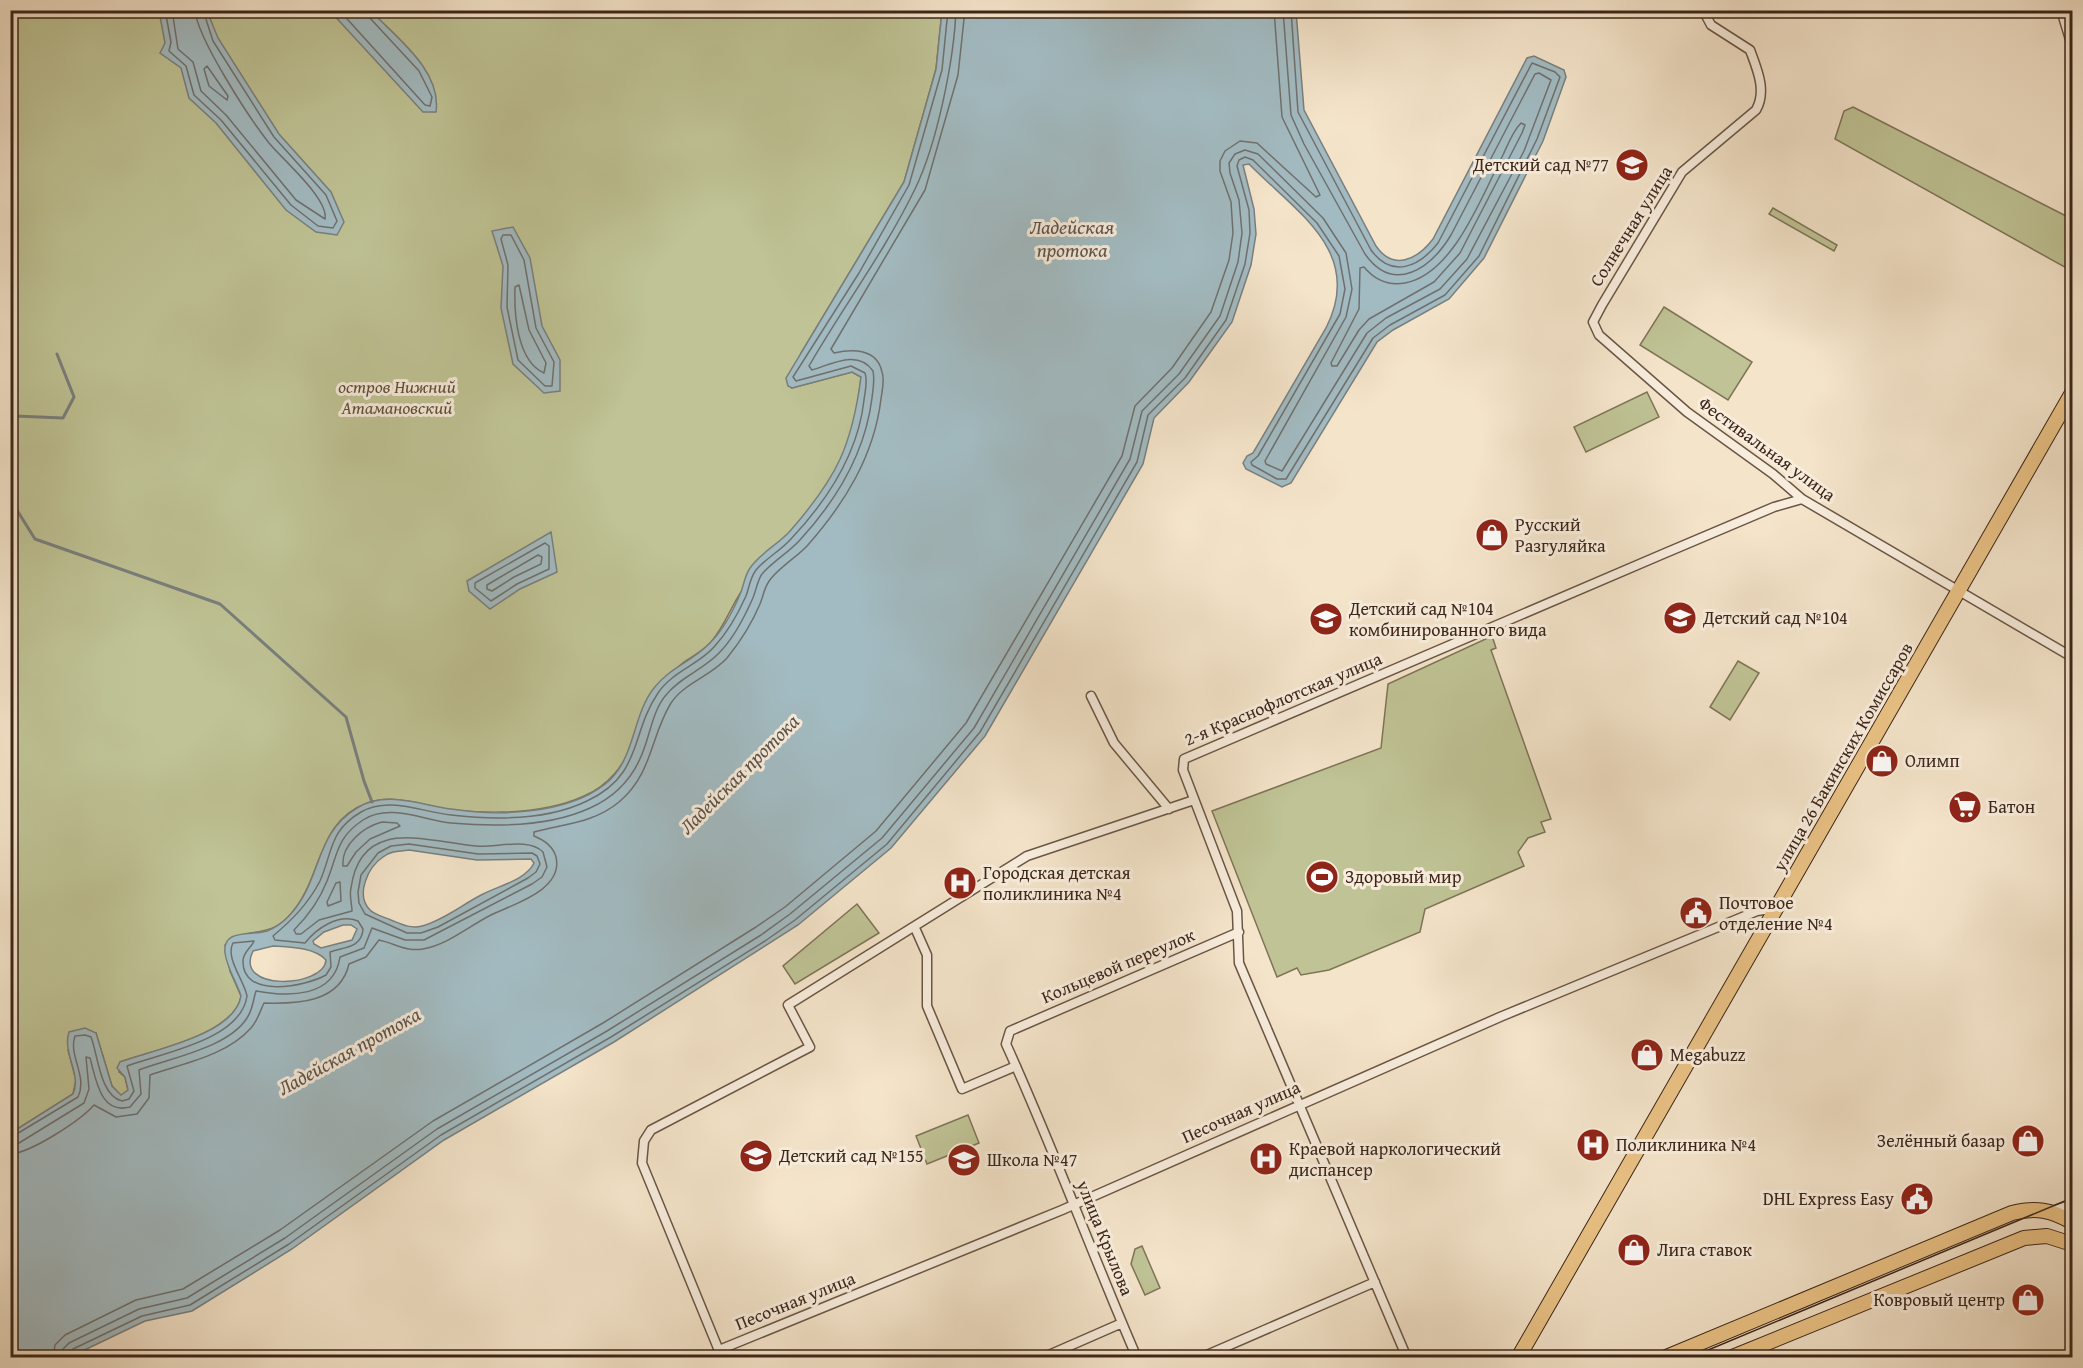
<svg xmlns="http://www.w3.org/2000/svg" width="2083" height="1368" font-family="'Gentium Book Plus',serif">
<style>
.green{fill:#bfc395;stroke:#7e7457;stroke-width:1.5}
.water{fill:#a2bbc2;stroke:#797f7e;stroke-width:1.5;fill-rule:evenodd}
.lines{fill:none;stroke-linecap:round;stroke-linejoin:round}
.shore{stroke:#6f706e;stroke-width:1.5}
.stream{stroke:#797f7e;stroke-width:3}
.minor-casing{stroke:#6a5645;stroke-width:11}
.primary-casing{stroke:#3c2619;stroke-width:16}
.trunk-casing{stroke:#3c2619;stroke-width:16}
.minor{stroke:#f8eddd;stroke-width:8}
.primary{stroke:#eac285;stroke-width:14}
.trunk{stroke:#eac285;stroke-width:14}
.tram{stroke:#3c2619;stroke-width:1.5}
.labels{text-anchor:middle;stroke-width:6;stroke-linejoin:round;paint-order:stroke}
.poi-label{font-size:18px;fill:#3c2619;stroke:#f8eddd;text-anchor:start}
.street-label{font-size:18px;fill:#3c2619;stroke:#f8eddd}
.park-label{font-size:18px;font-style:italic;fill:#5d4d38;stroke:#f8eddd}
.water-label{font-size:20px;font-style:italic;fill:#5b534c;stroke:#f8eddd}
</style>
<rect width="100%" height="100%" fill="#f4e4ca"/>
<filter id="stains"><feTurbulence type="fractalNoise" baseFrequency=".00333" numOctaves="4"/><feColorMatrix values="0 0 0 0 .2 0 0 0 0 .09 0 0 0 0 .02 0 0 0 .5 -.17"/></filter>
<radialGradient id="worn" r=".72"><stop offset=".6" stop-color="#630" stop-opacity="0"/><stop offset="1" stop-color="#630" stop-opacity=".3"/></radialGradient>
<!-- green -->
<path class="green" d="M 10,11 L 942,11 L 936,69 L 904,182 L 801,353 L 792,388 L 852,372 L 861,377 C 858,403 855,432 844,456 C 820,507 774,544 743,589 C 731,606 725,626 711,642 C 703,651 693,656 684,662 C 671,672 656,691 646,705 C 639,715 637,729 633,741 C 625,765 608,786 584,796 C 545,814 493,814 452,810 C 424,806 395,793 367,803 C 314,823 324,880 288,917 C 266,940 247,925 225,945 L 230,971 L 241,996 C 235,1034 152,1051 120,1062 L 119,1072 L 125,1077 L 128,1090 L 121,1096 L 112,1086 L 96,1033 L 68,1050 L 76,1080 L 73,1094 L 11,1133 Z
M 1853,107 L 2072,219 L 2072,265 L 2070,270 L 1835,139 L 1844,111 Z
M 1773,208 L 1837,245 L 1834,251 L 1769,214 Z
M 1664,307 L 1752,362 L 1728,400 L 1640,345 Z
M 1647,392 L 1659,417 L 1586,452 L 1574,427 Z
M 1492,636 L 1496,648 L 1491,650 L 1551,819 L 1541,822 L 1545,832 L 1528,838 L 1518,852 L 1524,866 L 1425,909 L 1420,932 L 1329,970 L 1301,975 L 1297,968 L 1277,977 L 1212,811 L 1381,748 L 1388,684 Z
M 1738,661 L 1759,673 L 1730,720 L 1710,707 Z
M 857,904 L 879,933 L 795,984 L 783,966 Z
M 968,1115 L 979,1143 L 927,1164 L 916,1136 Z
M 1142,1246 L 1160,1288 L 1145,1295 L 1131,1264 L 1135,1249 Z"/>
<!-- water -->
<path class="water" d="M 207,11 L 218,38 L 279,134 L 331,192 L 344,222 L 337,235 L 316,232 L 286,210 L 216,123 L 189,98 L 181,68 L 160,53 L 165,43 L 159,11 Z
M 330,11 L 371,11 C 397,38 442,71 436,112 L 423,112 Z
M 942,11 L 1296,11 L 1304,110 L 1376,246 C 1393,271 1417,260 1433,239 L 1527,58 L 1534,56 L 1564,70 L 1566,77 L 1543,141 L 1484,258 L 1449,299 L 1393,330 L 1377,342 L 1291,483 L 1282,487 L 1246,469 L 1243,463 L 1247,456 L 1253,453 L 1326,328 C 1365,252 1296,212 1249,164 L 1243,165 L 1254,209 L 1256,234 L 1251,265 L 1232,322 L 1189,382 L 1154,418 L 1143,464 L 985,736 L 891,848 L 798,925 L 614,1042 L 444,1140 L 292,1249 L 192,1311 L 145,1321 L 70,1357 L 11,1357 L 11,1133 L 73,1094 C 82,1074 62,1053 69,1032 L 85,1028 L 96,1033 L 112,1086 L 121,1095 L 128,1090 L 125,1077 L 117,1068 L 120,1062 C 152,1050 235,1035 241,996 C 236,981 227,968 225,953 C 222,928 252,936 267,931 C 275,928 282,923 288,917 C 323,881 313,834 357,808 C 386,790 420,805 451,809 C 497,816 565,815 604,785 C 636,761 631,717 654,688 C 669,668 693,661 710,643 C 723,630 734,609 741,592 C 744,584 745,575 750,568 C 760,553 779,544 791,530 C 837,477 852,446 861,377 L 852,372 L 792,388 L 788,386 L 786,378 L 904,182 L 936,69 ZM 409,850 L 477,860 L 531,859 L 534,863 C 526,880 498,886 483,894 C 463,904 444,920 422,926 C 410,929 401,924 391,920 C 384,917 375,915 370,910 C 355,895 368,867 383,857 C 390,851 400,851 409,850 ZM 343,925 L 351,925 L 357,929 L 352,940 L 321,948 L 314,944 L 313,941 L 324,932 ZM 273,946 C 289,947 314,947 326,960 C 324,988 233,992 253,951 Z
M 513,227 L 530,258 L 542,326 L 560,360 L 560,391 L 544,393 L 513,364 L 501,308 L 503,266 L 492,231 Z
M 551,532 L 557,572 L 520,589 L 490,609 L 469,591 L 467,581 Z"/>
<g class="lines">
<!-- shore -->
<path class="shore" d="M 165,10 L 171,42 L 169,51 L 186,66 L 194,95 L 221,120 L 291,205 L 318,226 L 333,228 L 337,221 L 326,195 L 274,137 L 213,41 L 203,10
M 172,10 L 178,49 L 193,62 L 201,91 L 226,115 L 296,200 L 325,219 C 329,199 282,159 269,143 C 250,119 197,38 195,10
M 339,10 L 425,105 L 430,106 L 432,97 L 419,71 L 369,17 L 367,10
M 207,66 L 228,96 L 227,100 L 209,86 L 204,69 Z
M 1521,123 L 1525,125 L 1522,133 L 1460,253 L 1434,282 L 1369,319 L 1359,330 L 1337,366 L 1332,366 L 1331,363 L 1359,309 L 1360,268 L 1364,267 C 1374,279 1388,286 1405,283 C 1454,274 1482,195 1503,155 C 1508,144 1513,131 1521,123 Z
M 503,235 L 511,235 L 524,260 L 536,328 L 554,362 L 552,386 L 545,386 L 518,360 L 507,307 L 508,265 L 501,239 Z
M 519,285 L 529,330 L 546,363 L 544,373 C 517,361 514,314 515,287 Z
M 545,543 L 549,546 L 549,569 L 517,584 L 491,601 L 475,588 L 475,583 Z
M 538,555 L 542,557 L 541,564 L 514,577 L 492,591 L 487,589 L 487,585 Z
M 382,822 L 397,823 L 400,826 L 370,839 L 356,852 L 347,866 L 343,866 C 341,845 363,827 382,822 Z
M 409,844 L 478,854 L 532,853 L 537,856 L 540,864 L 536,872 L 528,878 L 438,927 L 421,933 L 407,933 L 365,914 L 359,903 L 358,892 L 361,875 L 378,853 L 391,846 Z
M 340,882 L 341,901 L 328,906 L 327,902 L 336,883 Z
M 10,1138 L 78,1097 C 88,1076 68,1056 75,1036 L 85,1035 L 91,1037 C 98,1055 100,1096 122,1101 L 129,1099 L 134,1091 L 127,1066 C 162,1053 241,1040 247,996 C 244,980 225,958 233,943 L 254,941 C 252,947 244,951 243,960 C 241,1000 307,986 326,975 L 331,967 L 330,952 C 344,947 362,948 363,929 L 358,921 C 338,913 316,929 305,943 L 275,940 L 273,936 C 292,920 308,904 320,881 C 333,851 329,831 361,812 C 389,796 422,812 451,815 C 494,820 548,820 587,801 C 643,775 630,734 658,693 C 672,672 698,665 714,647 C 727,633 738,614 746,596 C 749,588 750,578 756,570 C 765,559 780,551 790,540 C 827,501 858,455 864,400 C 865,391 868,381 865,373 L 851,366 L 796,381 L 793,377 L 859,273 L 909,185 L 942,70 L 948,10
M 10,1145 L 19,1143 L 84,1103 L 89,1089 L 86,1057 L 90,1058 C 96,1079 100,1115 130,1107 L 141,1094 L 139,1070 C 170,1058 228,1048 247,1018 C 253,1009 253,1000 256,991 C 288,997 334,998 340,957 L 364,948 L 372,928 L 405,940 L 424,940 L 532,884 L 542,877 L 547,867 L 543,852 C 529,837 495,848 476,846 C 428,842 361,815 351,888 C 349,896 352,904 352,911 L 319,920 L 301,934 L 296,934 L 294,930 C 308,916 320,899 327,881 C 338,854 336,838 363,820 C 389,803 423,820 451,823 C 495,827 549,827 590,808 C 617,796 636,774 645,746 C 651,729 654,709 666,695 C 680,677 703,670 719,653 C 733,639 744,618 752,600 C 756,592 757,581 762,574 C 772,562 788,553 799,541 C 837,500 865,454 872,398 C 873,389 875,380 873,371 C 858,349 832,364 812,370 L 809,366 C 843,307 885,251 915,189 C 937,144 954,60 956,10
M 10,1154 C 31,1153 81,1120 94,1105 L 116,1117 L 137,1114 L 149,1098 L 150,1075 C 184,1063 226,1056 251,1028 C 258,1020 260,1011 264,1003 C 297,1004 340,1003 349,964 L 366,957 L 379,940 C 394,943 406,952 423,949 C 447,945 468,927 489,916 C 510,905 564,891 556,857 C 553,846 544,840 534,836 L 534,832 C 563,824 594,823 619,802 C 653,773 650,737 671,703 C 684,683 711,676 727,658 C 740,642 752,623 760,604 C 763,597 764,589 768,583 C 774,571 797,557 807,546 C 845,503 874,456 881,399 C 882,390 885,380 882,372 C 877,348 852,349 834,353 L 831,349 L 925,190 L 958,75 L 965,10
M 53,1358 L 55,1345 L 65,1335 L 136,1300 L 183,1289 L 280,1230 L 433,1121 L 603,1023 L 756,927 L 785,907 L 876,831 L 966,723 L 1122,456 L 1135,406 L 1172,368 L 1211,312 L 1229,260 L 1233,233 L 1231,202 L 1220,171 L 1220,161 L 1225,151 L 1240,141 L 1257,143 L 1316,197 L 1320,195 L 1282,117 L 1274,10
M 62,1358 L 63,1349 L 69,1343 L 139,1309 L 187,1298 L 285,1238 L 437,1129 L 607,1031 L 761,935 L 790,914 L 882,838 L 974,728 L 1130,459 L 1142,411 L 1179,374 L 1220,316 L 1238,262 L 1242,233 L 1239,200 L 1230,173 L 1229,163 L 1235,154 L 1245,150 L 1258,154 L 1323,218 L 1346,253 L 1352,289 L 1346,317 L 1265,461 L 1266,464 L 1282,471 L 1367,333 L 1386,318 L 1440,289 L 1467,259 L 1524,151 L 1551,80 L 1539,73 L 1535,74 L 1451,235 C 1431,268 1394,295 1365,254 L 1304,144 L 1291,115 L 1283,10
M 69,1358 L 73,1349 L 142,1316 L 190,1305 L 289,1244 L 441,1135 L 611,1037 L 765,941 L 795,920 L 887,844 L 980,732 L 1137,462 L 1148,415 L 1185,378 L 1226,320 L 1245,264 L 1250,233 L 1249,210 L 1237,166 L 1239,160 L 1245,157 L 1253,160 L 1317,223 L 1339,256 L 1345,289 L 1340,314 L 1258,456 L 1251,462 L 1252,465 L 1277,479 L 1286,479 L 1373,338 L 1390,325 L 1445,295 L 1479,256 L 1537,139 L 1560,77 L 1555,72 L 1532,63 L 1438,243 C 1419,267 1392,279 1371,250 L 1298,112 L 1291,10"/>
<!-- stream -->
<path class="stream" d="M 10,418 L 15,416 L 63,418 L 74,397 L 57,354
M 10,499 L 35,539 L 220,604 L 346,717 L 364,781 L 372,802"/>
<!-- minor casing -->
<g class="minor-casing">
<path id="minor" d="M 1703,10 L 1711,25 L 1750,50 C 1757,69 1767,91 1756,110 L 1682,172 L 1602,305 L 1593,322 L 1599,335 L 1687,412 L 1773,474 L 1802,499 L 2072,657
M 2061,10 L 2072,46
M 1091,696 L 1114,743 L 1169,809
M 915,928 L 927,955 L 927,1006 L 962,1089 L 1016,1066
M 2050,1212 L 2072,1204
M 719,1350 L 1062,1210 L 1500,1017 L 1757,911 L 1778,908
M 722,1358 L 642,1163 L 644,1141 L 651,1130 L 810,1047 L 788,1005 L 1027,856 L 1194,800
M 1042,1358 L 1122,1323
M 1137,1358 C 1092,1254 1053,1147 1006,1044 L 1010,1031 L 1239,932
M 1200,1358 L 1375,1282
M 1407,1358 L 1239,963 L 1237,911 L 1183,770 L 1184,759 L 1663,554 L 1774,507 L 1802,499"/>
</g>
<!-- primary casing -->
<g class="primary-casing">
<path id="primary" d="M 1518,1358 L 2072,393"/>
</g>
<!-- trunk casing -->
<g class="trunk-casing">
<path id="trunk" d="M 1664,1358 L 2012,1213 C 2036,1207 2051,1210 2072,1222
M 1730,1358 L 2024,1238 L 2047,1236 L 2072,1244"/>
</g>
<!-- minor -->
<use href="#minor" class="minor"/>
<!-- primary -->
<use href="#primary" class="primary"/>
<!-- trunk -->
<use href="#trunk" class="trunk"/>
<!-- tram -->
<path class="tram" d="M 2072,1049 L 2069,1065 L 2072,1076
M 1689,1358 L 2072,1198"/>
</g>
<!-- icons -->
<defs>
<g id="school-disc" transform="scale(1.725)"><circle r="9.5" fill="#8f2418" stroke="#f8eddd"/><path d="M0-5L7-2L0 1L-7-2ZM-4 1L0 2.5L4 1V4Q0 6-4 4Z" fill="#fff"/></g>
<g id="shop-disc" transform="scale(1.725)"><circle r="9.5" fill="#8f2418" stroke="#f8eddd"/><path d="M-5-2.5h2.3a2.7 3.5 0 0 1 5.4 0H5L5.5 6h-11ZM-1.5-2.5h3a1.5 2.3 0 0 0-3 0Z" fill="#fff"/></g>
<g id="supermarket-disc" transform="scale(1.725)"><circle r="9.5" fill="#8f2418" stroke="#f8eddd"/><path d="M-6-5.5h2.5l.6 2H6L4.5 2H-2.5L-4.4-4H-6ZM-1.5 3.2a1.3 1.3 0 1 0 .1 0ZM3 3.2a1.3 1.3 0 1 0 .1 0Z" fill="#fff"/></g>
<g id="stadium-disc" transform="scale(1.725)"><circle r="9.5" fill="#8f2418" stroke="#f8eddd"/><path d="M0-5a6.5 5 0 1 0 0 10a6.5 5 0 1 0 0-10ZM-3.5-1.8h7v3.6h-7Z" fill="#fff"/></g>
<g id="hospital-disc" transform="scale(1.725)"><circle r="9.5" fill="#8f2418" stroke="#f8eddd"/><path d="M-5-5h3v3.5h4V-5h3V5h-3V1.5h-4V5h-3Z" fill="#fff"/></g>
<g id="civic-disc" transform="scale(1.725)"><circle r="9.5" fill="#8f2418" stroke="#f8eddd"/><path d="M-.6-6.5H3V-4.5H.6V-3L4-1V1h2V6H-6V1h2V-1L-.6-3ZM-1.2 2.5V6h2.4V2.5Z" fill="#fff"/></g>
</defs>
<g fill-rule="evenodd">
<use href="#school-disc" x="1632" y="165"/>
<use href="#shop-disc" x="1492" y="535"/>
<use href="#school-disc" x="1680" y="618"/>
<use href="#school-disc" x="1326" y="619"/>
<use href="#shop-disc" x="1882" y="761"/>
<use href="#supermarket-disc" x="1965" y="807"/>
<use href="#stadium-disc" x="1322" y="877"/>
<use href="#hospital-disc" x="960" y="883"/>
<use href="#civic-disc" x="1696" y="913"/>
<use href="#shop-disc" x="1647" y="1055"/>
<use href="#shop-disc" x="2028" y="1141"/>
<use href="#hospital-disc" x="1593" y="1145"/>
<use href="#school-disc" x="756" y="1156"/>
<use href="#hospital-disc" x="1266" y="1159"/>
<use href="#school-disc" x="964" y="1160"/>
<use href="#civic-disc" x="1917" y="1199"/>
<use href="#shop-disc" x="1634" y="1250"/>
<use href="#shop-disc" x="2028" y="1300"/>
</g>
<g class="labels">
<!-- poi labels -->
<g class="poi-label">
<text x="1609" y="171" text-anchor="end">Детский сад №77</text>
<text x="1515" y="531">Русский<tspan x="1515" dy="21">Разгуляйка</tspan></text>
<text x="1349" y="615">Детский сад №104<tspan x="1349" dy="21">комбинированного вида</tspan></text>
<text x="1703" y="624">Детский сад №104</text>
<text x="1905" y="767">Олимп</text>
<text x="1988" y="813">Батон</text>
<text x="983" y="879">Городская детская<tspan x="983" dy="21">поликлиника №4</tspan></text>
<text x="1345" y="883">Здоровый мир</text>
<text x="1719" y="909">Почтовое<tspan x="1719" dy="21">отделение №4</tspan></text>
<text x="1670" y="1061">Megabuzz</text>
<text x="2005" y="1147" text-anchor="end">Зелённый базар</text>
<text x="1616" y="1151">Поликлиника №4</text>
<text x="1289" y="1155">Краевой наркологический<tspan x="1289" dy="21">диспансер</tspan></text>
<text x="779" y="1162">Детский сад №155</text>
<text x="987" y="1166">Школа №47</text>
<text x="1894" y="1205" text-anchor="end">DHL Express Easy</text>
<text x="1657" y="1256">Лига ставок</text>
<text x="2005" y="1306" text-anchor="end">Ковровый центр</text>
</g>
<!-- street labels -->
<g class="street-label">
<text transform="translate(1631 226) rotate(-58)" y="6">Солнечная улица</text>
<text transform="translate(1767 449) rotate(36)" y="6">Фестивальная улица</text>
<text transform="translate(1283 699) rotate(-23)" y="6">2-я Краснофлотская улица</text>
<text transform="translate(1843 757) rotate(-60)" y="6">улица 26 Бакинских Комиссаров</text>
<text transform="translate(1118 966) rotate(-23)" y="6">Кольцевой переулок</text>
<text transform="translate(1241 1112) rotate(-24)" y="6">Песочная улица</text>
<text transform="translate(1105 1238) rotate(68)" y="6">улица Крылова</text>
<text transform="translate(795 1301) rotate(-22)" y="6">Песочная улица</text>
</g>
<!-- park labels -->
<g class="park-label">
<text x="397" y="393">остров Нижний<tspan x="397" dy="21">Атамановский</tspan></text>
</g>
<!-- water labels -->
<g class="water-label">
<text x="1072" y="234">Ладейская<tspan x="1072" dy="23">протока</tspan></text>
<text transform="translate(739 774) rotate(-45)" y="7">Ладейская протока</text>
<text transform="translate(349 1051) rotate(-29)" y="7">Ладейская протока</text>
</g>
</g>
<!-- margin -->
<rect width="2083" height="1368" fill="none" stroke="#f4e4ca" stroke-width="36"/>
<rect x="12" y="12" width="2059" height="1344" fill="none" stroke="#3c2619" stroke-width="3"/>
<rect x="18" y="18" width="2047" height="1332" fill="none" stroke="#3c2619" stroke-width="1.5"/>
<rect width="100%" height="100%" filter="url(#stains)"/>
<rect width="100%" height="100%" fill="url(#worn)"/>
</svg>
